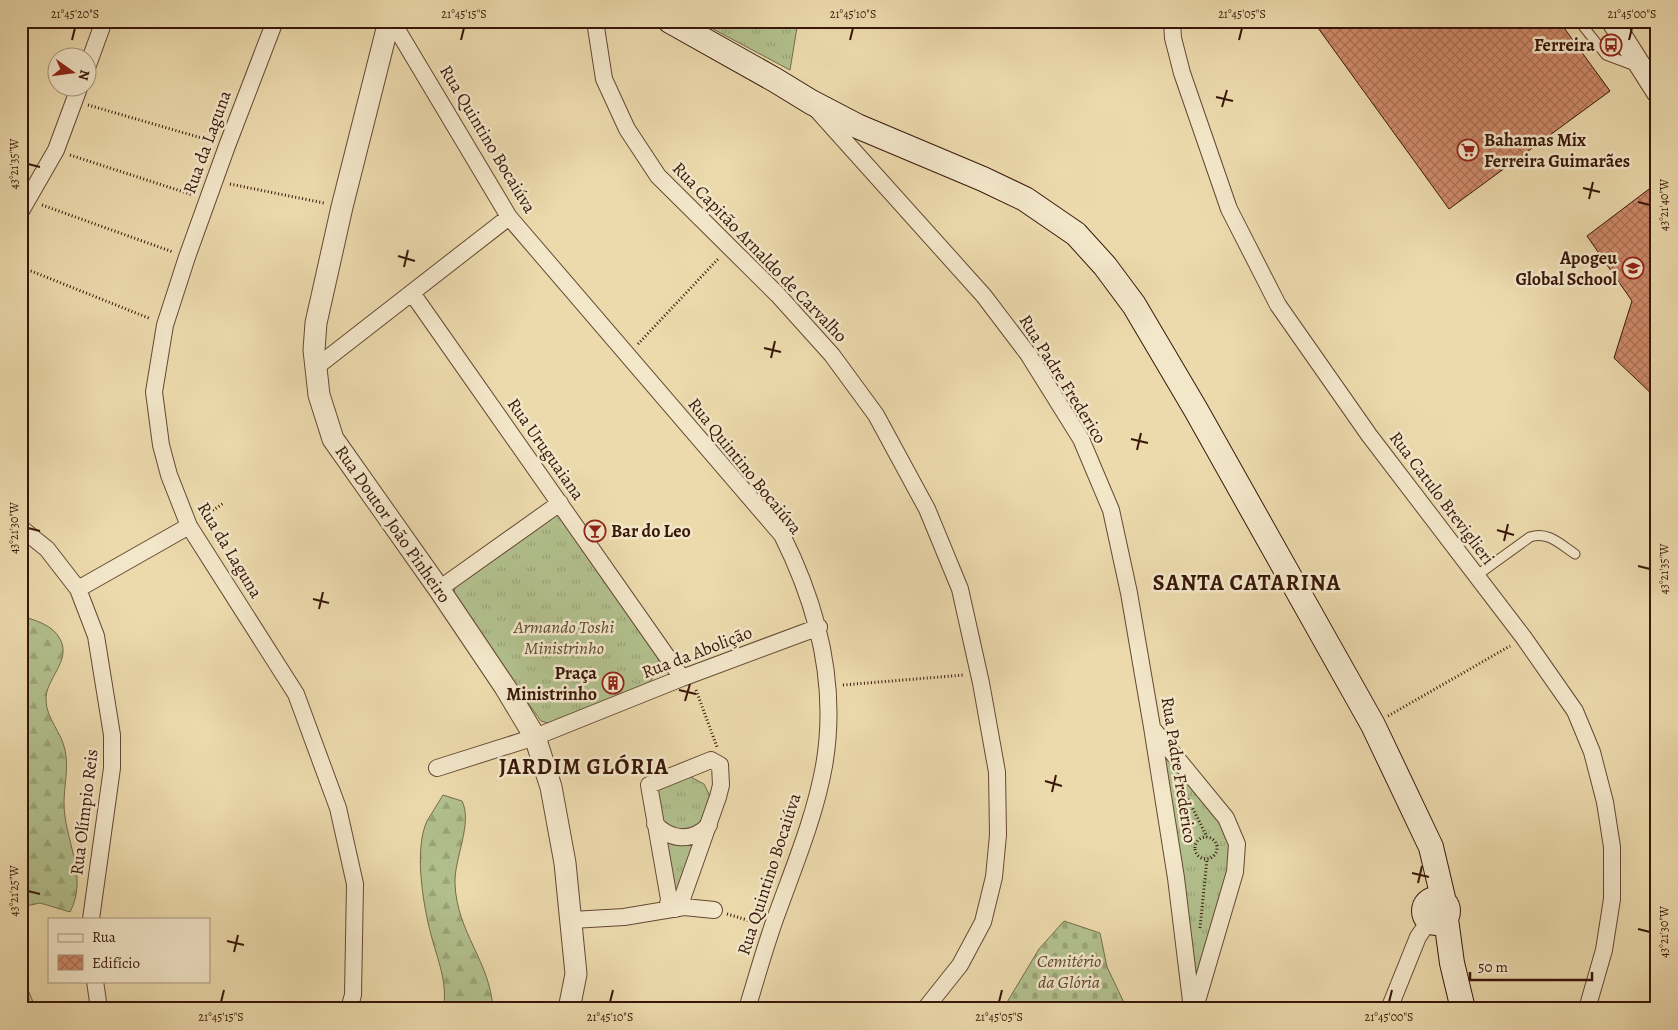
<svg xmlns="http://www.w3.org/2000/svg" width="1678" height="1030" font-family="Alegreya,serif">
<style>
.grass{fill:url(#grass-tufts);stroke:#756c4c}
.forest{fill:url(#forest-firs);stroke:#756c4c}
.cemetery{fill:url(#cemetery-stones);stroke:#756c4c}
.building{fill:url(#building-cross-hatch);stroke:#38170a}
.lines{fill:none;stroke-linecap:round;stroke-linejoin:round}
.service-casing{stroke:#654833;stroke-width:11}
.minor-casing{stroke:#654833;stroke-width:18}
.tertiary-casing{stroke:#654833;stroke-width:23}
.secondary-casing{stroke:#38170a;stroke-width:26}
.path{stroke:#38170a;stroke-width:3;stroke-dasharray:1 2.5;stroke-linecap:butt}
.service{stroke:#f3e7ca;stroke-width:9}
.minor{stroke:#f3e7ca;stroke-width:16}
.tertiary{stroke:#f3e7ca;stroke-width:21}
.secondary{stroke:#f3e7ca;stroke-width:24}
.ticks{fill:none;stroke:#38170a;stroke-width:2}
.labels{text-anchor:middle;stroke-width:5;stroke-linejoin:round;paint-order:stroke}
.poi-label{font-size:18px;font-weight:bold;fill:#38170a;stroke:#f3e7ca;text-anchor:end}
.street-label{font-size:18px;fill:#38170a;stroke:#f3e7ca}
.park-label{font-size:18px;font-style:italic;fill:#5d4a32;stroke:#f3e7ca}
.district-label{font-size:22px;font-weight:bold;letter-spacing:1px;fill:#38170a;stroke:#f3e7ca}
.neatline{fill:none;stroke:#38170a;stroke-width:2}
.ticks-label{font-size:12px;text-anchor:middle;fill:#38170a}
</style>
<defs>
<pattern id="grass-tufts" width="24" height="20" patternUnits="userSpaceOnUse" patternTransform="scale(1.25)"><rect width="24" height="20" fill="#b2c18e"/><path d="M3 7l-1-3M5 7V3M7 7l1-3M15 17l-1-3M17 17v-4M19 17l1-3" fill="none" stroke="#9aa579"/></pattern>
<pattern id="forest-firs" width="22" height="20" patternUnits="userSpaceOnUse" patternTransform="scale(1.25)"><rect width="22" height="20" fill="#b2c18e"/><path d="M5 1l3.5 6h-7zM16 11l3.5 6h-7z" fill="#9aa579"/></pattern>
<pattern id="cemetery-stones" width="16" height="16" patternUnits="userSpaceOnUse" patternTransform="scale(1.25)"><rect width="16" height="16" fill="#b2c18e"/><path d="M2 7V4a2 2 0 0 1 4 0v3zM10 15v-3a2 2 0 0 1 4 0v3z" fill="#9aa579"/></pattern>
<pattern id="building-cross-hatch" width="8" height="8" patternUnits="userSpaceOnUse" patternTransform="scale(1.25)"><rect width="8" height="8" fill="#d08b6b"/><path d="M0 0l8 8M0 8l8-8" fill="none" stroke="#aa7156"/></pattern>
</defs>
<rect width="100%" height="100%" fill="#ecdaad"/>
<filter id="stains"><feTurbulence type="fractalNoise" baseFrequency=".004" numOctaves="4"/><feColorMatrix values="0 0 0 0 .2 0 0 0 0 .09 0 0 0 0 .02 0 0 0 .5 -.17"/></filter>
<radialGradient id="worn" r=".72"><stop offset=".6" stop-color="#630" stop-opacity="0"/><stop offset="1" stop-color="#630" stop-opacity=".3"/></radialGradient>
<!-- grass -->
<path class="grass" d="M 698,21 L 798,21 L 790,70 Z
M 556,514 L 560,516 L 657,649 C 660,663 658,672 649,683 L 551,724 L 541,721 L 453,599 L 455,587 Z
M 1162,748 L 1221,820 L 1230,845 L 1229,870 L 1195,986 Z
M 687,775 L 704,784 L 712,800 L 697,832 L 662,827 L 656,792 L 661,784 Z
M 660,830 L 697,836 L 676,901 Z"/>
<!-- forest -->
<path class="forest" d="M 21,616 C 35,620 53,625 60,639 C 72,661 45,679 46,700 C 46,718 62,733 65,750 C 69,768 64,785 64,803 C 64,840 89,876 70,912 L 40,903 L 21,907 Z
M 443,795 L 462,801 C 473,823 454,858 455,884 C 457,933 490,961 493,1009 L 443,1009 C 448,986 439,963 433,942 C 424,911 413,851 427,821 C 432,812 438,804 443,795 Z
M 26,985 L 36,1009 L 21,1009 L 21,986 Z"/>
<!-- cemetery -->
<path class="cemetery" d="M 1064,921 L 1100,933 L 1107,967 L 1127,1009 L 1003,1009 L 1039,949 Z"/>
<!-- building -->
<path class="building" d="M 1313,21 L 1559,21 L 1610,91 L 1449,209 Z
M 1657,183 L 1657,399 L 1614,358 L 1632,301 L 1587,236 Z"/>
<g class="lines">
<!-- service casing -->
<g class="service-casing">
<path id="service" d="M 1579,21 L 1606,55 L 1638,67
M 1476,576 L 1530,537 C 1548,531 1560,544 1575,554"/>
</g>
<!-- minor casing -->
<g class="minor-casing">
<path id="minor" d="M 275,21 L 227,146 L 187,257 L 165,325 L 154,392 L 161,445 L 169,475 L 189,526 L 296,694 L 338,808 L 355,884 L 353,995 L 349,1009
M 392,21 L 509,217 L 782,535 C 818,607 838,686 824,766 C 815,816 795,864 778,911 C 766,943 757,976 747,1009
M 595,21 L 604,79 L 627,129 L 658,176 L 778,295 L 832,355 L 876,415 L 927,509 L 960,589 L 981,683 L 997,772 L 998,835 L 994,877 L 983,922 L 960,965 L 925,1009
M 1172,21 L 1173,38 L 1182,73 L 1229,209 L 1278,305 L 1369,435 L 1524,638 L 1575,711 L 1592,752 L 1605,802 L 1612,847 L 1612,899 L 1604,950 L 1587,1009
M 88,65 L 104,21
M 817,110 L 984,296 L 1028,354 L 1081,439 L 1111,510 L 1129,593 L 1152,727 L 1176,878 L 1192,1009
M 21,211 L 56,150 L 79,88
M 412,293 L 682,678
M 315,368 L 509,217
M 21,528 L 47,549 L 78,589 L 96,636 L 112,735 L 112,768 L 91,919
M 78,589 L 189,526
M 439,589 L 560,503
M 1153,729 L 1226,818 L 1237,844 L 1235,872 L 1195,1008
M 437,768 L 535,737 L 682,678 L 819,627
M 655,824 C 671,841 693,842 709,825
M 667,910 L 669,899 L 649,785 L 711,760 L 720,765 L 721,785 L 718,797 L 682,899 L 675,909
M 572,920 L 624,917 L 684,907 L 714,910
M 95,981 L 99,1009
M 1389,1009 L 1418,937 L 1429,921"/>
</g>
<!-- tertiary casing -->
<g class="tertiary-casing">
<path id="tertiary" d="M 389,21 L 342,207 L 316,323 L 314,350 L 319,395 L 333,439 L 439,589 L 505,687 L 535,737 L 551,787 L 565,863 L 576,974 L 569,1009
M 1612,21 L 1657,92"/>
</g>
<!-- secondary casing -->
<g class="secondary-casing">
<path id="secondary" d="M 670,21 L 775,80 L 811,102 L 857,126 L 983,179 L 1025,199 L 1076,234 L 1105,266 L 1134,305 L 1196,410 L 1373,725 L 1431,847 L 1444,902
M1424 911a12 12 0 1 1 24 0a12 12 0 1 1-24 0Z
M 1446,919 L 1452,963 L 1463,1009"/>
</g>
<!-- path -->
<path class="path" d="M 88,105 L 212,141
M 70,155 L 193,195
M 230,184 L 324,203
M 42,205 L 173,252
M 21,267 L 151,319
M 638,344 L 719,258
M 201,518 L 224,503
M 843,685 L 964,675
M 696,690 L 717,747
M 1388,716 L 1510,646
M 1188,799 L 1207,837
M1195 848a11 11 0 1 1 22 0a11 11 0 1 1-22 0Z
M 727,914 L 757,923
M 1200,928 L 1207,859"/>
<!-- service -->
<use href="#service" class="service"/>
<!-- minor -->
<use href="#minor" class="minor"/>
<!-- tertiary -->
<use href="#tertiary" class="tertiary"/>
<!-- secondary -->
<use href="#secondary" class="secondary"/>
</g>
<!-- ticks -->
<path class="ticks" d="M 72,40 L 75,28M 461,40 L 464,28M 850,40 L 853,28M 1239,40 L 1242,28M 1629,40 L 1632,28M 1216,97 L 1233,101M 1222,107 L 1227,90M 28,164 L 40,167M 1583,188 L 1600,192M 1589,199 L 1593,182M 1638,202 L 1650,205M 398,256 L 415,261M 404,267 L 408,250M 764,348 L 781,352M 771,358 L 775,341M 1131,439 L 1148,443M 1137,450 L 1141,433M 28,528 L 40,531M 1497,530 L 1514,535M 1504,541 L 1508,524M 1638,566 L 1650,569M 313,599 L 329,603M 319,609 L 323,592M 679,690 L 696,694M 685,701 L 690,684M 1045,781 L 1062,786M 1052,792 L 1056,775M 1412,873 L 1429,877M 1418,883 L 1422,866M 28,891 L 40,894M 1638,929 L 1650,932M 227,941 L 244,945M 234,952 L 238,935M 221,1002 L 224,990M 610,1002 L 613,990M 999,1002 L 1002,990M 1389,1002 L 1392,990"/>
<!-- icons -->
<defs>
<g id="bus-ring" transform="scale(1.125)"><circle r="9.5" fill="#f3e7ca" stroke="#8f2418" stroke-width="1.5"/><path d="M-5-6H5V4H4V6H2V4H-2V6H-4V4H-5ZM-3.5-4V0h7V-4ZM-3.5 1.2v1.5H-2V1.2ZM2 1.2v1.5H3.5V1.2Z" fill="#8f2418"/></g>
<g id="supermarket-ring" transform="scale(1.125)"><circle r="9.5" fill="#f3e7ca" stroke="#8f2418" stroke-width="1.5"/><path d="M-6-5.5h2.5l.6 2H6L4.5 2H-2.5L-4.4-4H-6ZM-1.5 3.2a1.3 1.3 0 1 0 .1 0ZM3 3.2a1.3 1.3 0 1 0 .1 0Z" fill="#8f2418"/></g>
<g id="school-ring" transform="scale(1.125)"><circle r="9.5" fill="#f3e7ca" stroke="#8f2418" stroke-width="1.5"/><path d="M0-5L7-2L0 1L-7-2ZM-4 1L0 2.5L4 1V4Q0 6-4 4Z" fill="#8f2418"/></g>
<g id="bar-ring" transform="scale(1.125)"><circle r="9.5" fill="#f3e7ca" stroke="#8f2418" stroke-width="1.5"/><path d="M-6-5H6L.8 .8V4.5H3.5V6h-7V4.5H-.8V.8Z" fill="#8f2418"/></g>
<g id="building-ring" transform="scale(1.125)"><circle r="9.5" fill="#f3e7ca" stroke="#8f2418" stroke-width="1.5"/><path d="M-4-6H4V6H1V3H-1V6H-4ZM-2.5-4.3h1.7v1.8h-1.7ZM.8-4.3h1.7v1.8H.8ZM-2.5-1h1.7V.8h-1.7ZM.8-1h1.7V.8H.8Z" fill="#8f2418"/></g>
</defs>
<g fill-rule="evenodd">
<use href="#bus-ring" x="1611" y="45"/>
<use href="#supermarket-ring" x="1468" y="150"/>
<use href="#school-ring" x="1633" y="268"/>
<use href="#bar-ring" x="595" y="531"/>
<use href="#building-ring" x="613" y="683"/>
</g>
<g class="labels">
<!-- poi labels -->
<g class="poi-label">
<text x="1595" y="51">Ferreira</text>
<text x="1484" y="146" text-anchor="start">Bahamas Mix<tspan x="1484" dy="21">Ferreira Guimarães</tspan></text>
<text x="1617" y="264">Apogeu<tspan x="1617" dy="21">Global School</tspan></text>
<text x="611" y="537" text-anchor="start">Bar do Leo</text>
<text x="597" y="679">Praça<tspan x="597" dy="21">Ministrinho</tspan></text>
</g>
<!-- street labels -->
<g class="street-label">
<text transform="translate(488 139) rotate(59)" y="6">Rua Quintino Bocaiúva</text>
<text transform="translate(207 142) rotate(-70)" y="6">Rua da Laguna</text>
<text transform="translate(760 252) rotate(46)" y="6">Rua Capitão Arnaldo de Carvalho</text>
<text transform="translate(1063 379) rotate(58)" y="6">Rua Padre Frederico</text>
<text transform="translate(546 449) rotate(55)" y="6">Rua Uruguaiana</text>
<text transform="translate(745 466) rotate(51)" y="6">Rua Quintino Bocaiúva</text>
<text transform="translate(1442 498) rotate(53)" y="6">Rua Catulo Breviglieri</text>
<text transform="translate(393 524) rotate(55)" y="6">Rua Doutor João Pinheiro</text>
<text transform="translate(230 550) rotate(59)" y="6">Rua da Laguna</text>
<text transform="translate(697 652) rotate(-21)" y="6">Rua da Abolição</text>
<text transform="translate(1179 770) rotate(81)" y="6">Rua Padre Frederico</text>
<text transform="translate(84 812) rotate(-83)" y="6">Rua Olímpio Reis</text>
<text transform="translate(769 874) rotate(-72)" y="6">Rua Quintino Bocaiúva</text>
</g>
<!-- park labels -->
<g class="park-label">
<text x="564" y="633">Armando Toshi<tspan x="564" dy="21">Ministrinho</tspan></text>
<text x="1069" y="967">Cemitério<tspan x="1069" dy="21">da Glória</tspan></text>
</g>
<!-- district labels -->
<g class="district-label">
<text x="1247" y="590">SANTA CATARINA</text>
<text x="584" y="774">JARDIM GLÓRIA</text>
</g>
</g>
<!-- margin -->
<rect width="1678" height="1030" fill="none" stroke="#ecdaad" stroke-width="55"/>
<!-- legend -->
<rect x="48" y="918" width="162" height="65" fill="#f3e7ca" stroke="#a8947d"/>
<rect x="58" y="934" width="25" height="8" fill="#f3e7ca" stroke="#a8947d"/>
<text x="92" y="942" font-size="15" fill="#38170a">Rua</text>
<rect x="58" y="955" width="25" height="15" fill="url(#building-cross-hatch)" stroke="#a8947d"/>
<text x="92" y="968" font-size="15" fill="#38170a">Edifício</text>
<!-- north arrow -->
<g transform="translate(72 72) rotate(104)"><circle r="24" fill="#f3e7ca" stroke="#a8947d"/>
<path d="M0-4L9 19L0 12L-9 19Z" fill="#8f2418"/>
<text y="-8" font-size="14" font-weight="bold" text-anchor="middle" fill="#38170a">N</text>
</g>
<!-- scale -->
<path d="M1470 972v8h122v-8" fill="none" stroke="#38170a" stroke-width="2.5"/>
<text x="1478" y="972" font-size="15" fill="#38170a" stroke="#f3e7ca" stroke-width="4" paint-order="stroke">50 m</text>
<rect x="28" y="28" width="1622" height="974" class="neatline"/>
<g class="ticks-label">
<text x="75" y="18">21°45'20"S</text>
<text x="464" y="18">21°45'15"S</text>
<text x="853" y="18">21°45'10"S</text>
<text x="1242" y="18">21°45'05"S</text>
<text x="1632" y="18">21°45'00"S</text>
<text transform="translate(14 164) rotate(-90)" y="4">43°21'35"W</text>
<text transform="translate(1664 205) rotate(-90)" y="4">43°21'40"W</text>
<text transform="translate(14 528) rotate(-90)" y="4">43°21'30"W</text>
<text transform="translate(1664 569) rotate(-90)" y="4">43°21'35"W</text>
<text transform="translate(14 891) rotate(-90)" y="4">43°21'25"W</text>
<text transform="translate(1664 932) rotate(-90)" y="4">43°21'30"W</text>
<text x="221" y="1021">21°45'15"S</text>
<text x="610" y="1021">21°45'10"S</text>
<text x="999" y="1021">21°45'05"S</text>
<text x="1389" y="1021">21°45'00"S</text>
</g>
<rect width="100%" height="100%" filter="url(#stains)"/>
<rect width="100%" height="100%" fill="url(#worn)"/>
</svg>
